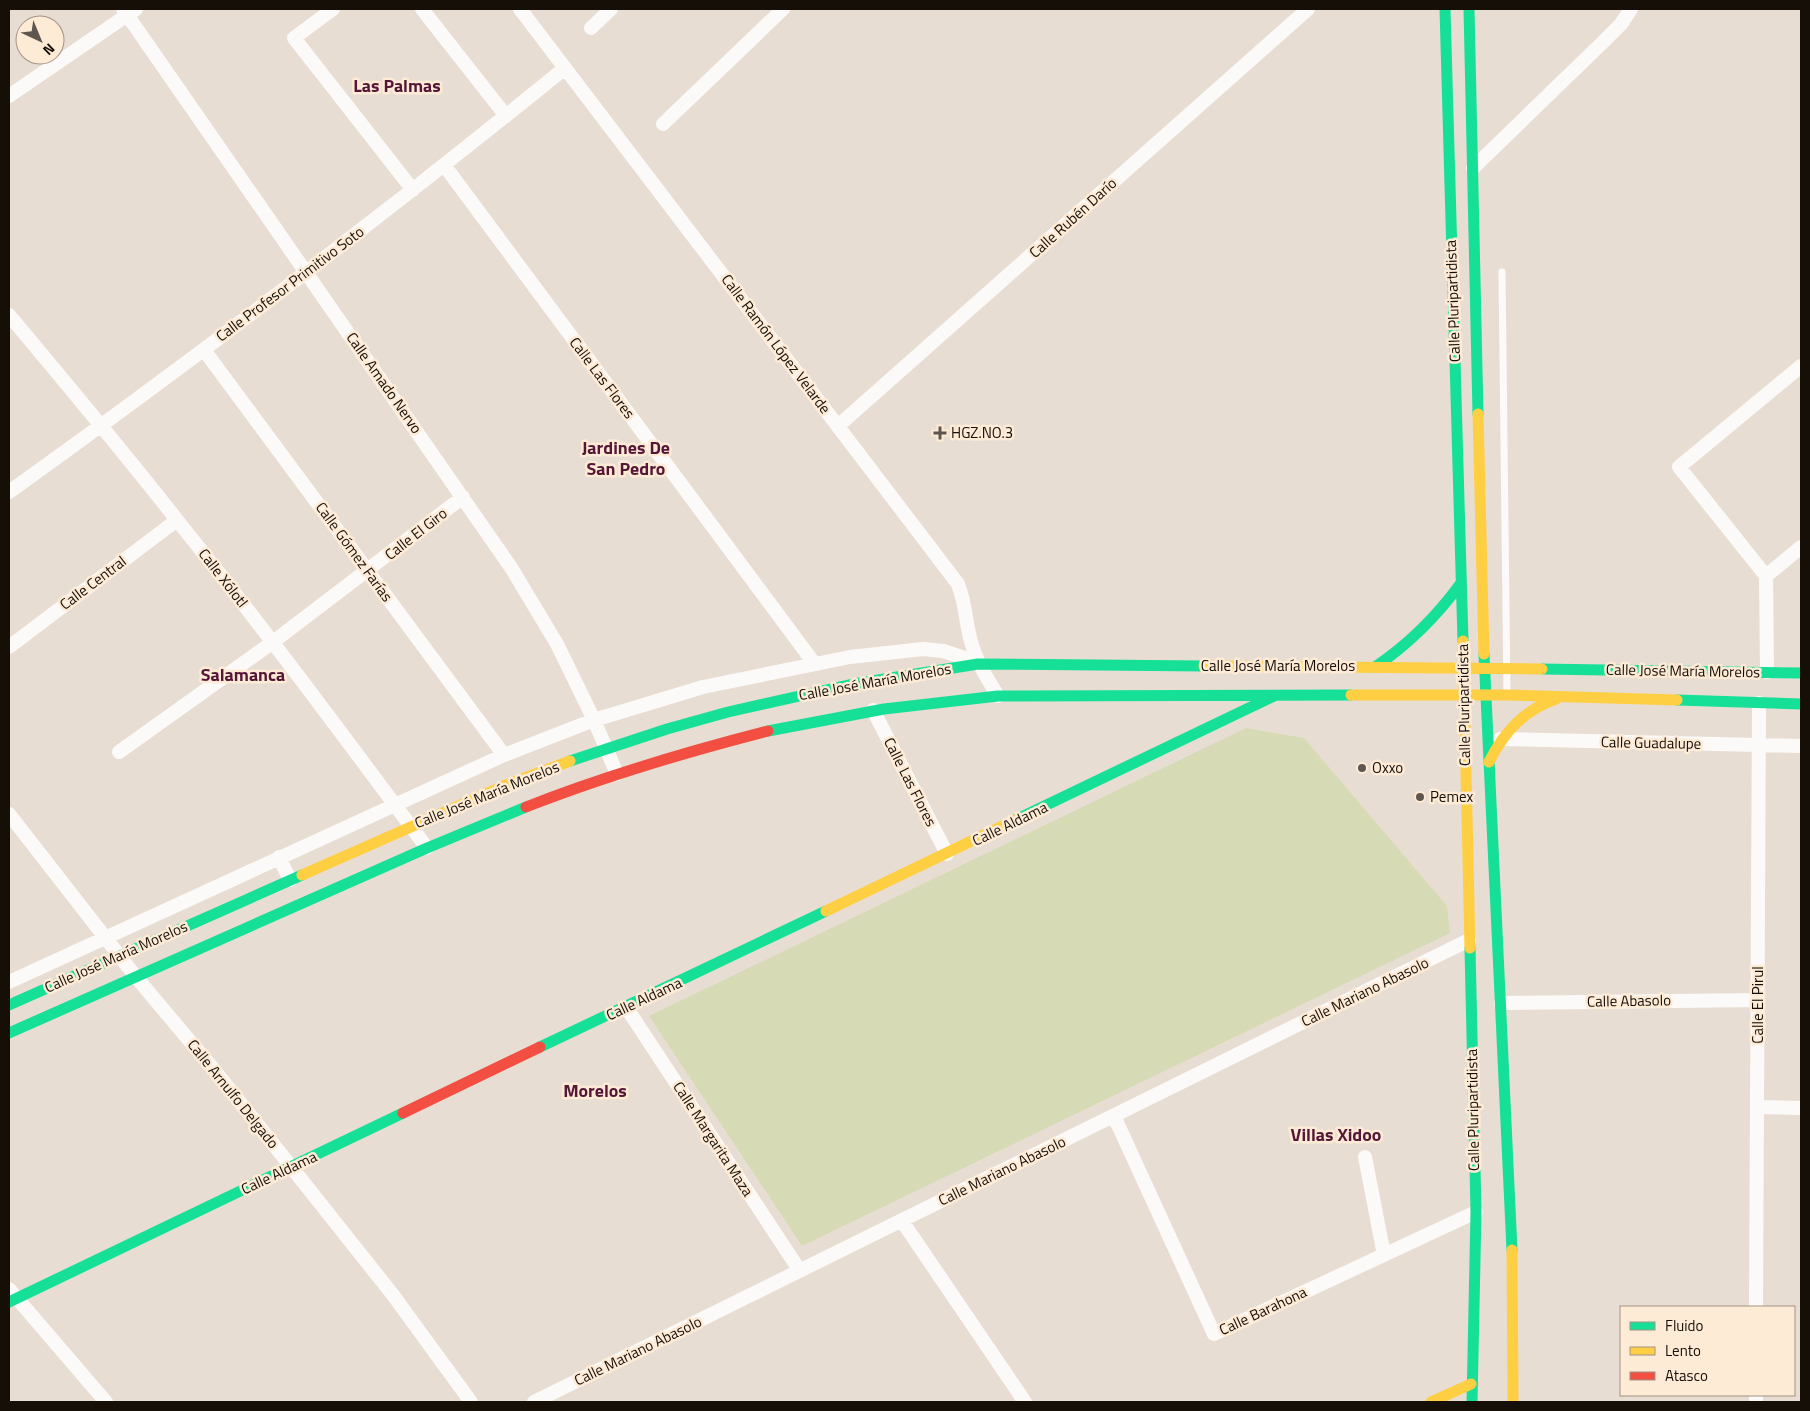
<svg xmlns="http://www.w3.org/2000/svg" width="1810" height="1411" font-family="'Titillium Web',sans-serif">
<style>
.green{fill:#d6dbb5}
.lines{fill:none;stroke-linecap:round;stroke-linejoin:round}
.lane{stroke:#fcfaf8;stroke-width:7}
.street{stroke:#fcfaf8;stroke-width:14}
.fast{stroke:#16e098;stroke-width:11}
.slow{stroke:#ffcf43;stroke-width:11}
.jam{stroke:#f24e42;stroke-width:11}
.poi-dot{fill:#5f574f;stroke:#feebd6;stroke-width:2}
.labels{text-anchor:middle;stroke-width:5;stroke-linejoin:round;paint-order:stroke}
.street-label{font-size:15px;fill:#150f08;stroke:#feebd6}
.poi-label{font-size:15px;fill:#150f08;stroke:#feebd6;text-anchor:start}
.quarter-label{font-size:18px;font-weight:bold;fill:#561637;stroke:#feebd6}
</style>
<rect width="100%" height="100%" fill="#e8ddd2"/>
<!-- green -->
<path class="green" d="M 1246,728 L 1304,738 L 1447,906 L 1450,933 L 802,1246 L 649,1016 Z"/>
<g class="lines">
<!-- lane -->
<path class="lane" d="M 1502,272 L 1507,694"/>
<!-- street -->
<path class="street" d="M 123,9 L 512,569 L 557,644 L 594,720 L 617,774
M 333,9 L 294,38 L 413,190
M 422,9 L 506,116
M 520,9 L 958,584 C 965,602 965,616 969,633 C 974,658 985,675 998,696
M 591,28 L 611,9
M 9,96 L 136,9
M 663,124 L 783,9
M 444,165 L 814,663
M 1473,168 L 1602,43 L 1621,24 L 1631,9
M 9,315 C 66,383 122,450 177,520 C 263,627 345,738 427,848
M 204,350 L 504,755
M 838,426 L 1308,9
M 9,492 C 199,356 384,215 565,68
M 1766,576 L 1679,467 L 1801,366
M 1766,576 L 1767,672
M 1766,576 L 1801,547
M 9,647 L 177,520
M 873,710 L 947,854
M 1500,739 L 1801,746
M 119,752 L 273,642 L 463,497
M 9,814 L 136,977 L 215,1071 L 393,1295 L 471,1402
M 279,857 L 290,880
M 9,982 L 504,755 L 594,720 L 703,687 L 850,657 L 923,649 L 943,651 L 977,662
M 1501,1003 L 1758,1000
M 626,1007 L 800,1271
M 1757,1107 L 1801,1108
M 1114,1116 L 1214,1334 L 1476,1212
M 1365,1157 L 1384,1255
M 902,1221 L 1025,1402
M 9,1289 L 106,1402
M 1756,1307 L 1759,703
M 534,1402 L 1469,940
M 1756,1402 L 1756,1395"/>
<!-- fast -->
<path class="fast" d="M 1445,9 L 1463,641
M 1469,9 L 1478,414
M 1484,654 L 1512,1250
M 1375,667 C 1409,644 1437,616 1461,583
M 1542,669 L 1801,673
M 1677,700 L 1801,704
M 768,731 L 884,709 L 998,696 L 1351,695
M 570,761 L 667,729 L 728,712 L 853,684 L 978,664 L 1204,666
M 1015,820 L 1274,696
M 1470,948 L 1476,1212 L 1472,1402
M 9,1005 L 302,875
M 9,1033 L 427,848 L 526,807
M 540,1047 L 826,911
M 9,1302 L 403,1113"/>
<!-- slow -->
<path class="slow" d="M 1478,414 L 1484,654
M 1463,641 L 1470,948
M 1204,666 L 1542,669
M 1351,695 L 1507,695 L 1677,700
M 1489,762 C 1504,732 1524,710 1556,699
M 302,875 L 508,784 L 570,761
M 826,911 L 1015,820
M 1512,1250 L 1513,1402
M 1431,1402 L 1471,1384"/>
<!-- jam -->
<path class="jam" d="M 526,807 C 605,776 686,752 768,731
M 403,1113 L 540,1047"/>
</g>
<!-- markers -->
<g class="poi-dot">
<path d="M937.5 425.5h5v5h5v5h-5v5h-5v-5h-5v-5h5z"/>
<circle cx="1362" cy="768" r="5"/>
<circle cx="1420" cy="797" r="5"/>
</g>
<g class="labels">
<!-- street labels -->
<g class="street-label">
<text transform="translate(1073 218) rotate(-42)" y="5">Calle Rubén Darío</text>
<text transform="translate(290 284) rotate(-37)" y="5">Calle Profesor Primitivo Soto</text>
<text transform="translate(1453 301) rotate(-92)" y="5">Calle Pluripartidista</text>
<text transform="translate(776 344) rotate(53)" y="5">Calle Ramón López Velarde</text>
<text transform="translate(602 378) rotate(53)" y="5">Calle Las Flores</text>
<text transform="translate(384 383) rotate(55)" y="5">Calle Amado Nervo</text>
<text transform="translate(416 534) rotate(-38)" y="5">Calle El Giro</text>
<text transform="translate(354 552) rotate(54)" y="5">Calle Gómez Farías</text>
<text transform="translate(223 578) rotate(52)" y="5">Calle Xólotl</text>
<text transform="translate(93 583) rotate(-37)" y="5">Calle Central</text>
<text x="1278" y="671">Calle José María Morelos</text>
<text transform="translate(1683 671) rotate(1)" y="5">Calle José María Morelos</text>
<text transform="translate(875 682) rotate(-10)" y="5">Calle José María Morelos</text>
<text transform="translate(1464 705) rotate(-91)" y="5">Calle Pluripartidista</text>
<text transform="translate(1651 743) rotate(1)" y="5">Calle Guadalupe</text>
<text transform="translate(910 782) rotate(63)" y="5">Calle Las Flores</text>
<text transform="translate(487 795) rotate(-22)" y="5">Calle José María Morelos</text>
<text transform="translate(1010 824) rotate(-26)" y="5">Calle Aldama</text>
<text transform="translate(116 957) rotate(-24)" y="5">Calle José María Morelos</text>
<text transform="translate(1365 992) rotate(-26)" y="5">Calle Mariano Abasolo</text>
<text transform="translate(644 999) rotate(-25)" y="5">Calle Aldama</text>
<text transform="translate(1629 1001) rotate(-1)" y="5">Calle Abasolo</text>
<text transform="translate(1758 1005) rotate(-90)" y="5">Calle El Pirul</text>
<text transform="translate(233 1094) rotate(51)" y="5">Calle Arnulfo Delgado</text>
<text transform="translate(1473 1110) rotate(-91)" y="5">Calle Pluripartidista</text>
<text transform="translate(713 1139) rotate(57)" y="5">Calle Margarita Maza</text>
<text transform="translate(1002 1171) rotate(-26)" y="5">Calle Mariano Abasolo</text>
<text transform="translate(279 1173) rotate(-25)" y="5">Calle Aldama</text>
<text transform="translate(1263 1311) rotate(-25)" y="5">Calle Barahona</text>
<text transform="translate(638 1351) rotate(-26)" y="5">Calle Mariano Abasolo</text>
</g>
<!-- poi labels -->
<g class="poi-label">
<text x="951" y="438">HGZ.NO.3</text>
<text x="1372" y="773">Oxxo</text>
<text x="1430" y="802">Pemex</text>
</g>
<!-- quarter labels -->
<g class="quarter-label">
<text x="397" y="92">Las Palmas</text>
<text x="626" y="454">Jardines De<tspan x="626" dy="21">San Pedro</tspan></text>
<text x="243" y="681">Salamanca</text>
<text x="595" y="1097">Morelos</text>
<text x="1336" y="1141">Villas Xidoo</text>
</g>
</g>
<!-- border -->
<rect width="1810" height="1411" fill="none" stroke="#150f08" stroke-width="20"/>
<!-- legend -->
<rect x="1620" y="1306" width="175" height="90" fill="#feebd6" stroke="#a19384"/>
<rect x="1630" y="1322" width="25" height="8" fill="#16e098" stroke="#a19384"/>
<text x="1665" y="1331" font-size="15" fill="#150f08">Fluido</text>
<rect x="1630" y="1347" width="25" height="8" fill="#ffcf43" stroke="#a19384"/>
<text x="1665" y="1356" font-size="15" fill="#150f08">Lento</text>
<rect x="1630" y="1372" width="25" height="8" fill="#f24e42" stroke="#a19384"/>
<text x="1665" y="1381" font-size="15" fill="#150f08">Atasco</text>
<!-- north arrow -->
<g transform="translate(40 40) rotate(136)"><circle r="24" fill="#feebd6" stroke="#a19384"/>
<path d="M0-4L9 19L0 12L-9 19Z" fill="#5f574f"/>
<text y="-8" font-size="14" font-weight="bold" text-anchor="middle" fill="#150f08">N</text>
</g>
</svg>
